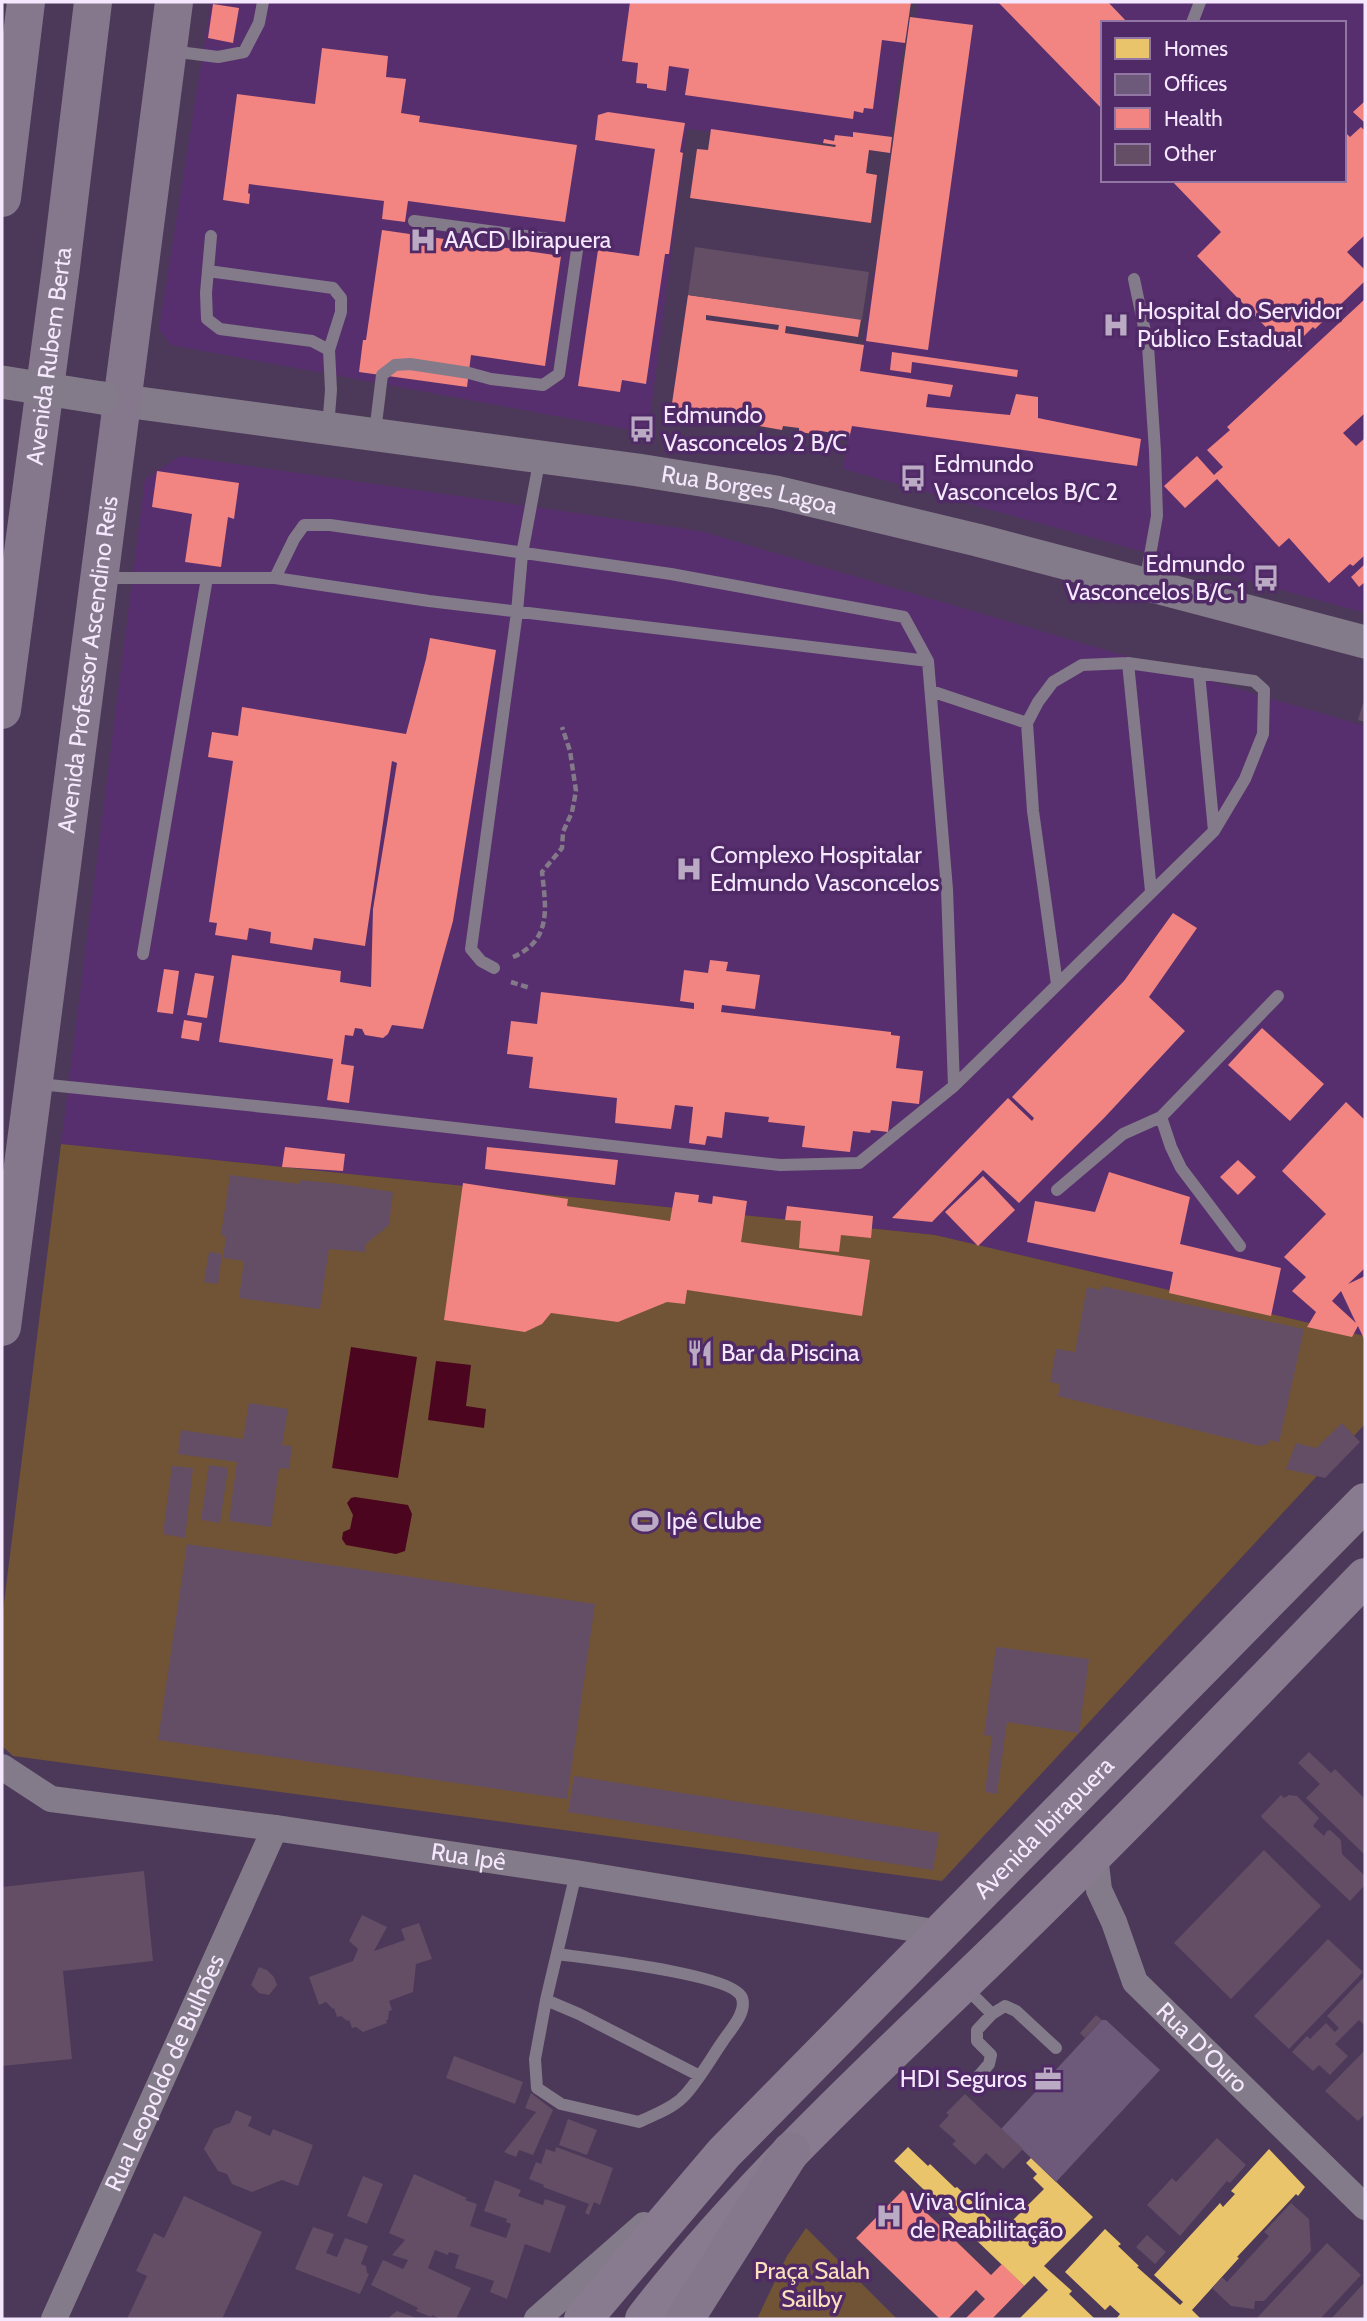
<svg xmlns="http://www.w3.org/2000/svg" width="1367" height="2321" font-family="Cabin,sans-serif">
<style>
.built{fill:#572f6e;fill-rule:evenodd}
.green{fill:#715436}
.water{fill:#4c051e}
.homes{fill:#e9c46a}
.offices{fill:#6d597a}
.health{fill:#f28482;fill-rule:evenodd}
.building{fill:#634e66}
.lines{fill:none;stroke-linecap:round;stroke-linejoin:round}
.path{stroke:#837989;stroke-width:4.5;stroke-dasharray:7 3.5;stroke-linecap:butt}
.service{stroke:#837b89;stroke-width:12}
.minor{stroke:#837b89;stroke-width:26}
.tertiary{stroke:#837b89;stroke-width:33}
.primary{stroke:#887a8f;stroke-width:38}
.trunk{stroke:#85788d;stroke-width:38}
.tertiary-bridge{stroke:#837b89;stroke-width:33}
.labels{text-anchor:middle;stroke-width:7;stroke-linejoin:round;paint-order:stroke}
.poi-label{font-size:24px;fill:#f5e8fe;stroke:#502a66;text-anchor:start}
.street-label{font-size:24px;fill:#f5e8fe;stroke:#502a66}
.park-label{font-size:24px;fill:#fcdfbd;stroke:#502a66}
</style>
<rect width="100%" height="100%" fill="#4c3858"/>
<!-- built -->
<path class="built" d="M 211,2 L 910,2 L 888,150 L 687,129 L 648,433 L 171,345 L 159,329 Z
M 918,2 L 1365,2 L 1365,613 L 843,469 ZM 1103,23 L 1344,23 L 1344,180 L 1103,180 Z
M 180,456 L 700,531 L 1365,726 L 1365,1336 L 935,1235 L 61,1144 L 145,479 Z"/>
<!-- green -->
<path class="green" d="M 61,1144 L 935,1235 L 1365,1336 L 1365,1424 L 942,1881 L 13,1756 L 2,1746 L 2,1619 Z
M 806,2228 L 897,2319 L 757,2319 L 787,2256 Z"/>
<!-- water -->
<path class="water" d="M 351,1347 L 417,1357 L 398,1478 L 332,1468 Z
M 436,1361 L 471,1365 L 466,1406 L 486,1409 L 484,1428 L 428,1420 Z
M 355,1497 L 408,1505 L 412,1514 L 405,1551 L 396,1554 L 346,1545 L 342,1539 L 343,1532 L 350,1529 L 353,1515 L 347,1503 L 351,1498 Z"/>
<!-- homes -->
<path class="homes" d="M 908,2147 L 928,2166 L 930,2164 L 955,2188 L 957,2187 L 1007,2236 L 1018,2225 L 1013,2220 L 1044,2189 L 1033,2178 L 1037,2174 L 1026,2163 L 1031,2158 L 1093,2217 L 1044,2266 L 1072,2291 L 1069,2294 L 1095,2319 L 1019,2319 L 1048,2290 L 1034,2276 L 1024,2286 L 894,2161 Z
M 1269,2149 L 1305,2187 L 1298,2196 L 1296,2194 L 1237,2257 L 1239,2258 L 1192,2310 L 1201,2319 L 1116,2319 L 1120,2314 L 1110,2305 L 1105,2310 L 1065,2272 L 1105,2229 L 1121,2244 L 1118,2246 L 1139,2266 L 1137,2267 L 1180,2305 L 1183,2302 L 1154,2275 L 1220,2203 L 1223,2207 L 1235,2194 L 1231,2191 Z"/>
<!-- offices -->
<path class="offices" d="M 1102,2020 L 1106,2020 L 1160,2070 L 1056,2182 L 1001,2129 Z"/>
<!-- health -->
<path class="health" d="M 630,2 L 911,2 L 905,43 L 882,40 L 873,109 L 864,108 L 863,113 L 854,111 L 853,119 L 685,95 L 689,69 L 669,66 L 666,91 L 647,88 L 647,84 L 636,83 L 638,63 L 622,61 Z
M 998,2 L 1108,2 L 1128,23 L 1103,23 L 1103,110 Z
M 213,4 L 239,8 L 233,43 L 208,38 Z
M 910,17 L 973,25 L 928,350 L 866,341 Z
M 322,48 L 388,56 L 386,77 L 406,79 L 401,113 L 420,116 L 419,122 L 577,145 L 565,222 L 408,201 L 405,222 L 382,219 L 384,201 L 249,184 L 248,193 L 250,194 L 249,204 L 223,200 L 237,94 L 315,104 Z
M 1365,101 L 1365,123 L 1353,112 Z
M 608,112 L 685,123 L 680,152 L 683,153 L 669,254 L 665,254 L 646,384 L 622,380 L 620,392 L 578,386 L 598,250 L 639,256 L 655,149 L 595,140 L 598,115 Z
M 1361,127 L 1365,131 L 1365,235 L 1347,252 L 1365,270 L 1365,281 L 1315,329 L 1313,327 L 1289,351 L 1197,256 L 1221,232 L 1171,180 L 1344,180 L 1344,131 L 1350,137 Z
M 711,129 L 835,147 L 836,145 L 823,143 L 824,139 L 834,141 L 835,135 L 853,137 L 853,132 L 892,137 L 890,153 L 869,150 L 866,173 L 877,175 L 871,223 L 690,198 L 697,149 L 708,150 Z
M 382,230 L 561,256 L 545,366 L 471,355 L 467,387 L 359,372 L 363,340 L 366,340 Z
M 688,295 L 861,319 L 858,337 L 786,326 L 785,333 L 864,345 L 860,371 L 953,385 L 950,397 L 928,394 L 926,407 L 1010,415 L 1016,394 L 1038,397 L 1038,418 L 1141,439 L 1137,466 L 852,426 L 849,439 L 837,438 L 838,434 L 821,431 L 821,435 L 799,432 L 799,428 L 783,426 L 782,430 L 759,426 L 759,423 L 743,421 L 742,424 L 718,420 L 719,417 L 704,415 L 704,418 L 679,415 L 679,411 L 671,410 ZM 706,315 L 779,325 L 778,330 L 706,320 Z
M 1365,299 L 1365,413 L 1343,433 L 1356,446 L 1365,438 L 1365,555 L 1353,566 L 1350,564 L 1329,583 L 1289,538 L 1279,547 L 1217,479 L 1185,508 L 1164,486 L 1197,456 L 1214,475 L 1223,467 L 1207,450 L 1230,430 L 1227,427 Z
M 892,352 L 1018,370 L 1017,377 L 912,362 L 911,373 L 890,370 Z
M 157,471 L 239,483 L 234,519 L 228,517 L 221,567 L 185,562 L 192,514 L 152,507 Z
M 1365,564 L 1365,582 L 1359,587 L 1351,577 Z
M 430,638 L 496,650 L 453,921 L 423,1029 L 392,1025 L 388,1034 L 383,1038 L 365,1035 L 362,1029 L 355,1028 L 353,1036 L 345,1035 L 341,1064 L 354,1066 L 349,1103 L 327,1100 L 333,1059 L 219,1042 L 232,955 L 341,971 L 340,982 L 371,987 L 373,909 L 397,763 L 392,761 L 365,946 L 314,938 L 312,950 L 270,943 L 271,932 L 249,928 L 247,940 L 215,935 L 217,923 L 209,922 L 233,761 L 208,757 L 212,732 L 238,736 L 242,707 L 406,734 L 426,659 Z
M 1173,913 L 1197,928 L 1149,997 L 1185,1031 L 1105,1117 L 1019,1203 L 983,1170 L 932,1222 L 892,1218 L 1008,1098 L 1032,1121 L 1034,1118 L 1012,1097 L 1124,981 Z
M 710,960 L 728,962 L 726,971 L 760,975 L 755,1009 L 722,1005 L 721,1012 L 891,1032 L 891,1035 L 900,1036 L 896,1068 L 923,1071 L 919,1104 L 892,1101 L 888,1132 L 871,1130 L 870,1133 L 853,1131 L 850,1152 L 802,1147 L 805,1126 L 768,1122 L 769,1117 L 725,1112 L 722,1138 L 707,1136 L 705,1145 L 689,1143 L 693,1107 L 675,1105 L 671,1129 L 615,1123 L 617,1098 L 529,1088 L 533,1057 L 507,1054 L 511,1021 L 537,1024 L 541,992 L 694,1009 L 694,1003 L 680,1001 L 684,970 L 708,973 Z
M 164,969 L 179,971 L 173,1014 L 157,1012 Z
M 195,973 L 214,976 L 207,1018 L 187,1015 Z
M 184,1020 L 202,1023 L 199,1041 L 181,1038 Z
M 1262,1028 L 1324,1084 L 1290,1121 L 1228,1065 Z
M 1346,1102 L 1365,1120 L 1365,1268 L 1348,1284 L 1365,1276 L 1365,1341 L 1358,1326 L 1352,1337 L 1307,1327 L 1316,1312 L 1292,1291 L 1306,1277 L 1284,1257 L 1326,1214 L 1282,1171 ZM 1341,1291 L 1356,1323 L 1332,1301 Z
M 285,1147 L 345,1154 L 343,1171 L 282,1167 Z
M 487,1147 L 618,1160 L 615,1185 L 485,1169 Z
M 1238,1160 L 1256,1177 L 1238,1195 L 1220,1177 Z
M 1109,1172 L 1190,1197 L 1180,1244 L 1281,1268 L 1271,1316 L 1169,1293 L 1173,1272 L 1027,1242 L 1035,1201 L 1095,1212 Z
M 983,1176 L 1015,1210 L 978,1246 L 945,1212 Z
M 463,1183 L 568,1199 L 567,1206 L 670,1221 L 675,1192 L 699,1195 L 698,1202 L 712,1204 L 713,1196 L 747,1201 L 741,1242 L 870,1260 L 862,1316 L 687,1290 L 685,1304 L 667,1302 L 618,1322 L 551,1313 L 542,1324 L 525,1332 L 444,1320 Z
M 787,1206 L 873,1216 L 871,1238 L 841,1235 L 839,1252 L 799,1248 L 801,1221 L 785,1220 Z
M 903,2190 L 991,2275 L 1002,2264 L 1024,2286 L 992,2319 L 965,2319 L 985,2299 L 976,2290 L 948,2319 L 940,2319 L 856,2238 Z"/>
<!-- building -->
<path class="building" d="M 695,247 L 869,272 L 862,320 L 688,295 Z
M 1363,703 L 1365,704 L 1365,722 L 1358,720 Z
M 230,1175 L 299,1184 L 299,1180 L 340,1184 L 393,1192 L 389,1225 L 366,1244 L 365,1252 L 329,1249 L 320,1309 L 239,1298 L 244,1261 L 223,1258 L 226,1236 L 221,1235 Z
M 209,1252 L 222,1254 L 218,1284 L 204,1282 Z
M 1101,1286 L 1304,1329 L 1279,1442 L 1270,1440 L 1268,1444 L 1260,1446 L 1058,1396 L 1060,1384 L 1050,1382 L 1056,1349 L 1075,1352 L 1087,1287 L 1101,1290 Z
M 249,1403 L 288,1409 L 282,1445 L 292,1446 L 289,1469 L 279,1468 L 271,1527 L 229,1521 L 237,1462 L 178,1454 L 181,1430 L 243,1439 Z
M 1342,1423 L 1360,1442 L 1325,1478 L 1286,1469 L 1296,1443 L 1316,1448 Z
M 209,1465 L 228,1468 L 220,1523 L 201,1520 Z
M 172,1466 L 193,1468 L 185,1538 L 163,1534 Z
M 187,1544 L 595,1604 L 567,1799 L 158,1740 Z
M 996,1647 L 1089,1659 L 1079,1733 L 1007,1722 L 997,1794 L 985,1792 L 992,1736 L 984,1735 Z
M 1309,1752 L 1331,1773 L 1335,1769 L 1365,1799 L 1365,1855 L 1306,1798 L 1320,1784 L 1298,1763 Z
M 574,1776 L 939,1833 L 933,1870 L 568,1812 Z
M 1281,1795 L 1284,1798 L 1289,1795 L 1297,1796 L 1319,1818 L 1313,1826 L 1324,1836 L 1327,1831 L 1330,1830 L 1341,1840 L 1342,1854 L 1365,1876 L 1365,1885 L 1350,1901 L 1262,1818 L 1261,1816 Z
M 1264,1850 L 1321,1906 L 1231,1999 L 1174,1943 Z
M 144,1871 L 153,1961 L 63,1971 L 72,2059 L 2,2066 L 2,1887 Z
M 362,1915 L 387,1927 L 374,1951 L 405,1940 L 401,1929 L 419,1923 L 432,1959 L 416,1964 L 413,1992 L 389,2001 L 392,2010 L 389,2011 L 388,2020 L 386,2020 L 387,2023 L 363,2032 L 356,2027 L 352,2028 L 349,2020 L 347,2021 L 341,2016 L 337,2017 L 334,2008 L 333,2009 L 326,2002 L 319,2005 L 309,1977 L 353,1961 L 358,1949 L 349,1941 Z
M 1328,1939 L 1363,1972 L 1289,2049 L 1254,2016 Z
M 259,1967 L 267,1970 L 274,1977 L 277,1985 L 269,1995 L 259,1993 L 251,1985 Z
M 1365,1976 L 1365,2026 L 1359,2020 L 1335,2044 L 1348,2056 L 1330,2075 L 1319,2065 L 1313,2071 L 1292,2052 L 1307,2036 L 1310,2039 L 1326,2023 L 1335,2032 L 1339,2028 L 1327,2016 Z
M 1096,2015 L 1102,2020 L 1085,2038 L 1080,2033 Z
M 1365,2050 L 1365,2114 L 1358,2121 L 1325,2091 Z
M 454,2056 L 523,2082 L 515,2104 L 446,2078 Z
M 531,2093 L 553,2110 L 533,2155 L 519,2150 L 516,2157 L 504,2152 L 536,2112 L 525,2108 Z
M 965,2094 L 1023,2149 L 1003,2169 L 986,2153 L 975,2165 L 952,2144 L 956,2141 L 939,2126 L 949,2115 L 946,2113 Z
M 236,2110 L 252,2117 L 248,2126 L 270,2136 L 273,2129 L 313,2145 L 298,2186 L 282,2180 L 252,2192 L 232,2184 L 227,2174 L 218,2171 L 204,2149 L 214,2129 L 230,2123 Z
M 568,2119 L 597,2130 L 587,2155 L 559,2145 Z
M 1217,2138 L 1246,2165 L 1230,2183 L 1227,2181 L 1180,2236 L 1147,2205 L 1172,2178 L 1176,2182 Z
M 556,2147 L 613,2168 L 600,2205 L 594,2202 L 589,2215 L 585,2213 L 589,2204 L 543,2187 L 544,2185 L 529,2179 L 536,2162 L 541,2164 L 546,2149 L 555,2152 Z
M 414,2174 L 467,2198 L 465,2200 L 477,2204 L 470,2226 L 506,2238 L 511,2224 L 506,2222 L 507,2219 L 484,2211 L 495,2180 L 521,2190 L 518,2196 L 543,2205 L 545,2199 L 566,2206 L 550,2253 L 525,2244 L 507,2299 L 490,2292 L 494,2281 L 455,2268 L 459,2255 L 449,2252 L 448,2255 L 435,2250 L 428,2268 L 471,2288 L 456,2319 L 441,2319 L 432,2315 L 431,2317 L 416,2311 L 418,2308 L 371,2285 L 383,2260 L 403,2269 L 408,2260 L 392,2255 L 405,2240 L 389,2233 Z
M 363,2176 L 383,2184 L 367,2224 L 347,2216 Z
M 184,2196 L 262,2232 L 222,2319 L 127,2319 L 147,2276 L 136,2271 L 154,2233 L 164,2238 Z
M 1291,2203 L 1309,2219 L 1311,2251 L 1264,2301 L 1255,2301 L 1254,2309 L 1231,2306 L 1212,2288 L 1222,2277 L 1227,2282 L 1269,2236 L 1264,2232 Z
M 313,2227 L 334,2234 L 326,2253 L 337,2257 L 345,2238 L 368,2246 L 361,2264 L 366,2266 L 367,2273 L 369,2274 L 360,2294 L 295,2269 Z
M 1147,2235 L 1166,2252 L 1155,2264 L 1136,2247 Z
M 1327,2243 L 1361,2275 L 1320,2319 L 1256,2319 Z
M 1363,2284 L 1365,2287 L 1365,2319 L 1331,2319 Z
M 397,2311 L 419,2319 L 387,2319 Z"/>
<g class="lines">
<!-- path -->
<path class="path" d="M 513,957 C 552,940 546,908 542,872 L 562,848 L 563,832 L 572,812 L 576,791 L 570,751 L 562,727
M 511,982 L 530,988"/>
<!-- service -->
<path class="service" d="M 1192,23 L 1200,2
M 171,51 L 218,57 L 244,52 L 259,23 L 263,2
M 211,236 L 206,293 L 207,319 L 220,329 L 312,341 L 329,350 L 331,390 L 328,428
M 208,271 L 333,288 L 341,298 L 341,312 L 329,350
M 1134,279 L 1148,346 L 1155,451 L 1157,516 L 1145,583
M 375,432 L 382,375 L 395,365 L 410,364 L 469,373 L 491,379 L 543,385 L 559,374 L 578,243 L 414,221
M 104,578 L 275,578
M 1128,663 L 1151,891
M 1199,673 L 1214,831
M 931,691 L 1027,723
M 143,954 L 207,578
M 494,968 L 481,961 L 471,949 L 517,612 L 522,554 L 540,457
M 39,1084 L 324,1113 L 780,1165 L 859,1163 L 954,1086 L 947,889 L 928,661 L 904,617 L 671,574 L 330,525 L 304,525 L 294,539 L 275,578 L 429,601 L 928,661
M 954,1086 L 1214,831 L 1245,779 L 1263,734 L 1264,690 L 1254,681 L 1128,663 L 1082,665 L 1053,682 L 1038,702 L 1027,723 L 1033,811 L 1057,984
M 1057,1190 L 1123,1134 L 1161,1117
M 1240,1246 L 1181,1168 L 1171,1147 L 1161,1117 L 1278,996
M 557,1954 C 585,1958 734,1974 742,1998 C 747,2013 730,2030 723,2041 C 711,2058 696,2085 682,2098 C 671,2109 653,2115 639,2122 L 561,2104 L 537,2088 L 535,2059 L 546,2000 L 579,2014 L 698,2075
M 965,1987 L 992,2014
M 546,2000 L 576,1873
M 971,2085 L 989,2064 L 991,2055 L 977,2041 L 977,2030 L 992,2014 L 1005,2006 L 1016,2011 L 1056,2048"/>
<!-- minor -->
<g class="minor">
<path id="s1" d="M 2,1767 L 51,1799 L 275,1828 L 576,1873 L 940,1933"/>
<path id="s2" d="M 1095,1855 L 1099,1890 L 1114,1922 L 1135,1982 L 1365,2207"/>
<path id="s3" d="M 54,2319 L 275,1828"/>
<path d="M 537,2319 L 644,2225"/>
</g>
<!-- tertiary -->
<path class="tertiary" id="s4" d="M 102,398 L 638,470 L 776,492 L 977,540 L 1365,642"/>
<!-- primary -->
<g class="primary">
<path id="s5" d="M 583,2319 L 724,2153 L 1365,1502"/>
<path d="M 644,2319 C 753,2178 886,2059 1013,1935 C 1133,1818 1249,1697 1365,1577"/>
</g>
<!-- trunk -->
<g class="trunk">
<path d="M 2,198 L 26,2"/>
<path id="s6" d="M 2,710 L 61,267 L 93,2"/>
<path id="s7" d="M 2,1327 L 174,2"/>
<path d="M 685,2319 L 791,2151"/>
</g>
<!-- tertiary-bridge -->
<path class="tertiary-bridge" d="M 2,382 L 102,398"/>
</g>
<!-- icons -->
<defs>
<g id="hospital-bare" transform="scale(2.1)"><path d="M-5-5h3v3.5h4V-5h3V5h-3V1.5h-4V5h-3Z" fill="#baaac4" stroke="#502a66" stroke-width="2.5" paint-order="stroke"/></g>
<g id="bus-bare" transform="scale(2.1)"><path d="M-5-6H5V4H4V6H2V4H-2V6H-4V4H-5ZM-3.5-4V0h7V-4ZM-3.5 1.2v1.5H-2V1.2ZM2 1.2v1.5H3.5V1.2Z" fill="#baaac4" stroke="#502a66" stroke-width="2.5" paint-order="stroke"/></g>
<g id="restaurant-bare" transform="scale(2.1)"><path d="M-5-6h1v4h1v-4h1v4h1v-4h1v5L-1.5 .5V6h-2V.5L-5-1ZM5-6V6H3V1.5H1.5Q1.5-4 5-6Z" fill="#baaac4" stroke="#502a66" stroke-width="2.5" paint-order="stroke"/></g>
<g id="stadium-bare" transform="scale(2.1)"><path d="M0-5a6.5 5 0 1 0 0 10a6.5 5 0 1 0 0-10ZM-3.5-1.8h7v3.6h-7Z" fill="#baaac4" stroke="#502a66" stroke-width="2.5" paint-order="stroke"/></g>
<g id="office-bare" transform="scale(2.1)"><path d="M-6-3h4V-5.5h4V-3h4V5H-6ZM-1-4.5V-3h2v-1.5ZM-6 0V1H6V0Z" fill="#baaac4" stroke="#502a66" stroke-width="2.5" paint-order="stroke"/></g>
</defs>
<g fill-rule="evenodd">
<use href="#hospital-bare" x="423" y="240"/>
<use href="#hospital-bare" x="1116" y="325"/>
<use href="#bus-bare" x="642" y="429"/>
<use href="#bus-bare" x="913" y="478"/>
<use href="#bus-bare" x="1266" y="578"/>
<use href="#hospital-bare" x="689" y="869"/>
<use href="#restaurant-bare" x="700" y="1353"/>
<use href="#stadium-bare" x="645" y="1521"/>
<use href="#office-bare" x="1048" y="2079"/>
<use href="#hospital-bare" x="889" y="2216"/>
</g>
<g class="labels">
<!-- poi labels -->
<g class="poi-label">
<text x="444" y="248">AACD Ibirapuera</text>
<text x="1137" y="319">Hospital do Servidor<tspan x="1137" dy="28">Público Estadual</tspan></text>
<text x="663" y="423">Edmundo<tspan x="663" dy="28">Vasconcelos 2 B/C</tspan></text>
<text x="934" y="472">Edmundo<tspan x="934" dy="28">Vasconcelos B/C 2</tspan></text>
<text x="1245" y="572" text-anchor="end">Edmundo<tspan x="1245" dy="28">Vasconcelos B/C 1</tspan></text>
<text x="710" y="863">Complexo Hospitalar<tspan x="710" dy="28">Edmundo Vasconcelos</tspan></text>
<text x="721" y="1361">Bar da Piscina</text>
<text x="666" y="1529">Ipê Clube</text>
<text x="1027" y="2087" text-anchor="end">HDI Seguros</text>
<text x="910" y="2210">Viva Clínica<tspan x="910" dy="28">de Reabilitação</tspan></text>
</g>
<!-- street labels -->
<g class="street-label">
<text dy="8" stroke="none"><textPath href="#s6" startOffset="357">Avenida Rubem Berta</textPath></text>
<text dy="8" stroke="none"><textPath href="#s4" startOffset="654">Rua Borges Lagoa</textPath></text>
<text dy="8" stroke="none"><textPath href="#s7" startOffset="668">Avenida Professor Ascendino Reis</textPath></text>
<text dy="8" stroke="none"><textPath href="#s5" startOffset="674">Avenida Ibirapuera</textPath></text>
<text dy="8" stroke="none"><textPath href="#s1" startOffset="480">Rua Ipê</textPath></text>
<text dy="8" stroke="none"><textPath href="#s2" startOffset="228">Rua D'Ouro</textPath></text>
<text dy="8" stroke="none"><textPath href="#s3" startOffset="270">Rua Leopoldo de Bulhões</textPath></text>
</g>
<!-- park labels -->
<g class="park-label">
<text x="812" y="2279">Praça Salah<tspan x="812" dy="28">Sailby</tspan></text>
</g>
</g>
<!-- border -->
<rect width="1367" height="2321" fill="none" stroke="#f5e8fe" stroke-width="7"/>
<!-- legend -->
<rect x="1101" y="21" width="245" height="161" fill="#502a66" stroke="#9276a3" stroke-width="2"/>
<rect x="1115" y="38" width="35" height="21" fill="#e9c46a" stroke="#9276a3" stroke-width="2"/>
<text x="1164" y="56" font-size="21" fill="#f5e8fe">Homes</text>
<rect x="1115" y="74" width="35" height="21" fill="#6d597a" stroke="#9276a3" stroke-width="2"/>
<text x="1164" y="91" font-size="21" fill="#f5e8fe">Offices</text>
<rect x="1115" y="108" width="35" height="21" fill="#f28482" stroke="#9276a3" stroke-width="2"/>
<text x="1164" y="126" font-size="21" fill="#f5e8fe">Health</text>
<rect x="1115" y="144" width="35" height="21" fill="#634e66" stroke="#9276a3" stroke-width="2"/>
<text x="1164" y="161" font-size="21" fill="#f5e8fe">Other</text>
</svg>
